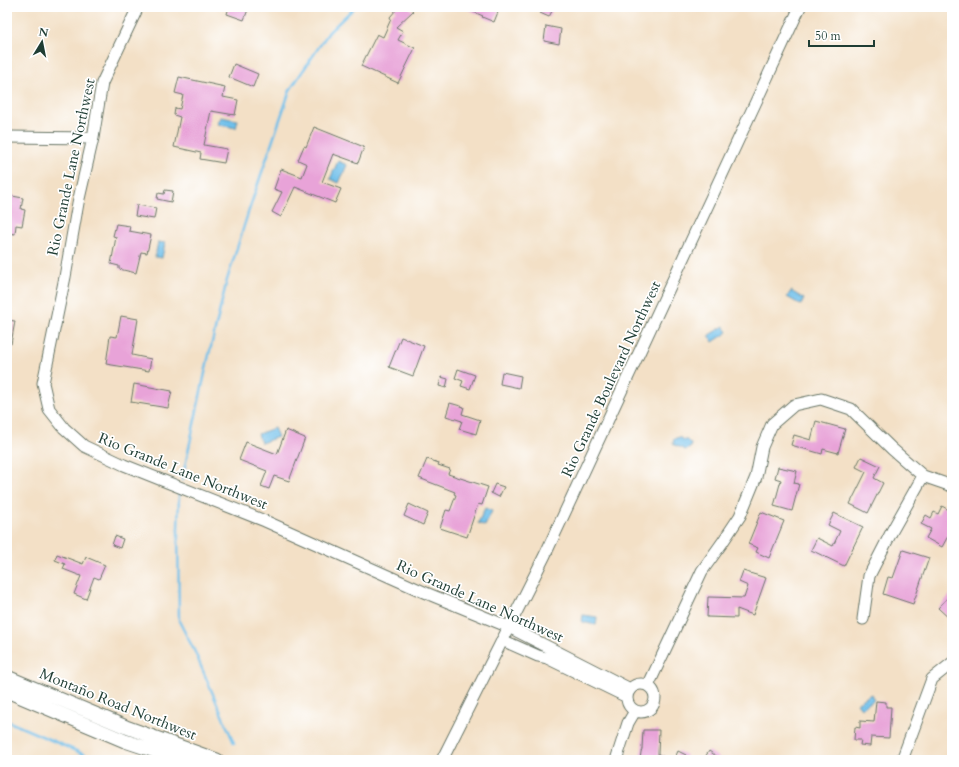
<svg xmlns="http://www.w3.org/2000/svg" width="959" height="767" font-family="Cardo,serif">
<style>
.water{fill:#6fbfea;stroke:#477e8f}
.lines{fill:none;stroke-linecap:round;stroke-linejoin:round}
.stream{stroke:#6fbfea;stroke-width:2.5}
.building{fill:#e8a3d8}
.minor-casing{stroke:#697667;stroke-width:13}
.major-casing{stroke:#697667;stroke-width:15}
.minor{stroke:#fff;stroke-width:11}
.major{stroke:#fff;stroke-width:13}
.labels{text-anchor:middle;stroke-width:3.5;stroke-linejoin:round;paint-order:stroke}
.street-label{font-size:15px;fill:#1f3d34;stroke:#fff}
</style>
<rect width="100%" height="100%" fill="#fff"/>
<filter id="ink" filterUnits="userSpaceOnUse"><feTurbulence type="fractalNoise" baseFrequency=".025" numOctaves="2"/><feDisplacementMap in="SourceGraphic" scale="8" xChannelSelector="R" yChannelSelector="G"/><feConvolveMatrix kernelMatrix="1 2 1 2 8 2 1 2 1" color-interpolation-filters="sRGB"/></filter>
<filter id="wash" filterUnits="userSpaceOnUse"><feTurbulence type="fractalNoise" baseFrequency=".012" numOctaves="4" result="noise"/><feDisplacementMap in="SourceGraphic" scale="16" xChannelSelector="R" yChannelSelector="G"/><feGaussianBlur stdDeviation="0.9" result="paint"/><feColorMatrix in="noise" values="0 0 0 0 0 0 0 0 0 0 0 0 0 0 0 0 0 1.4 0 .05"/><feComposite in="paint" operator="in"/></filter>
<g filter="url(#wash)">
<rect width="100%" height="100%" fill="#f3e0c6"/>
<!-- water -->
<path class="water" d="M 221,117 L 238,120 L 236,128 L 219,125 L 218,122 Z
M 338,161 L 347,165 L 339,183 L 330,179 Z
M 158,242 L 165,243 L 162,258 L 155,257 Z
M 791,291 L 804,299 L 801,305 L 787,297 Z
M 724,326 L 728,332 L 713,342 L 709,335 Z
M 274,428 L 278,437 L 261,443 L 258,434 Z
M 679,437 L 683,440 L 687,440 L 691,444 L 690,448 L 685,450 C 682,447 677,447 673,444 L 674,439 Z
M 485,508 L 492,511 L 485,526 L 478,523 Z
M 583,615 L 597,617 L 596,625 L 582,622 Z
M 871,694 L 874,700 L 861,708 L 857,703 Z"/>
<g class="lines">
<!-- stream -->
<path class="stream" d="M 182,480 L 208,359 L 227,280 L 249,210 L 290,90 L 329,32 L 355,7
M 179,494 L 178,530 L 179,621 L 194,650 L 234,743
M 7,721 L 97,760"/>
</g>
<g id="blocks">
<!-- building -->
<path class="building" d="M 229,7 L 249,7 L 244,20 L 227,14 Z
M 393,7 L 409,7 L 413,11 L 396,27 L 403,31 L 398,40 L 415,48 L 398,83 L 361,66 L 377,34 L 383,37 L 391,19 L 390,17 L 396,10 Z
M 462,7 L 500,7 L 494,22 L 482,17 L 483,16 Z
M 543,7 L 554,7 L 549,17 L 540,13 Z
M 546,26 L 561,29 L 559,44 L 544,41 Z
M 234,64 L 258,74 L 253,87 L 229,77 Z
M 179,77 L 225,87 L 223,97 L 238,100 L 235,115 L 211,111 L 204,145 L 227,149 L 224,163 L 200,159 L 201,153 L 174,147 L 180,117 L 174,115 L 175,108 L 180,109 L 183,95 L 175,93 Z
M 314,127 L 364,147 L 358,163 L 333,154 L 322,182 L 341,189 L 335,203 L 295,187 L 281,217 L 272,212 L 282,192 L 274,189 L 281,169 L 302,177 L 307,164 L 298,160 L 304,146 L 306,147 Z
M 165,190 L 173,191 L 171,202 L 157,199 L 158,193 L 164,194 Z
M 7,195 L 23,198 L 21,209 L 25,210 L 22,226 L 16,225 L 15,234 L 7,233 Z
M 137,205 L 156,208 L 154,219 L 135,216 Z
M 116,224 L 130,226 L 129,231 L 151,235 L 147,253 L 141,252 L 136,273 L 119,269 L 119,266 L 111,264 L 116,237 L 113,236 Z
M 121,316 L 138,319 L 132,355 L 151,359 L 149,371 L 106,364 L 110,336 L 117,337 Z
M 7,320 L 15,321 L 11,344 L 7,344 Z
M 401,337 L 424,346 L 413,376 L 389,367 Z
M 458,369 L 475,375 L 470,389 L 461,386 L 463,381 L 455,378 Z
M 502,372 L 521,376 L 519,388 L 500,384 Z
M 441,377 L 448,379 L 446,388 L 439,386 Z
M 134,384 L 172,391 L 168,408 L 131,402 Z
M 450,403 L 464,407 L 462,414 L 480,420 L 476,434 L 459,429 L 462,421 L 446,416 Z
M 816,421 L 845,429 L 838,453 L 823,449 L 822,454 L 791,445 L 794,435 L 811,440 Z
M 286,430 L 305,438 L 289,481 L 274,476 L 269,489 L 261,486 L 267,471 L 239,460 L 246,442 L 277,454 Z
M 861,457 L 880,466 L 874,478 L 883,483 L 868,513 L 850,504 L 866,472 L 856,467 Z
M 427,459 L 439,463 L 438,465 L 450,469 L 448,474 L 488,487 L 482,505 L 478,504 L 467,537 L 440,528 L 446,510 L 450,511 L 456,495 L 454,494 L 455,492 L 419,478 Z
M 778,467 L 797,471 L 794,483 L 799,484 L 792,511 L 774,506 L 781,480 L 775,478 Z
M 495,484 L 504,487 L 499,497 L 491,493 Z
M 409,504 L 428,513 L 423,525 L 404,516 Z
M 942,506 L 952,512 L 952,529 L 942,547 L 926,538 L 931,529 L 921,524 L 926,515 L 931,518 L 934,512 L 938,514 Z
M 761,512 L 784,521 L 769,558 L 756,552 L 758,548 L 748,544 Z
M 834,513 L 863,527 L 844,566 L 811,550 L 817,538 L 833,546 L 840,531 L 828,525 Z
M 115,536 L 123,539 L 120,548 L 112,545 Z
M 903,550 L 929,558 L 913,604 L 883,594 L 888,577 L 893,578 Z
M 57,554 L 83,564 L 86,557 L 105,565 L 99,579 L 94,577 L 86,599 L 74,594 L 81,576 L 63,569 L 65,564 L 55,560 Z
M 743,571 L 766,578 L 753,615 L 737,609 L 737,618 L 707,617 L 708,597 L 744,598 L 748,586 L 739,582 Z
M 952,593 L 952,621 L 938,608 Z
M 876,701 L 886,702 L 886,707 L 891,707 L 889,738 L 871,737 L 870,746 L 860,745 L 861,740 L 854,740 L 855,727 L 860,728 L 860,721 L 874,722 Z
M 643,730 L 659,730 L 658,754 L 671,760 L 640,760 L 641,752 L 642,749 Z
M 678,751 L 686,755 L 684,760 L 674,760 Z
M 709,751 L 722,760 L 703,760 Z"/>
</g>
</g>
<g filter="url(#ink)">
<use href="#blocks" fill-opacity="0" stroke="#697667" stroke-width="1"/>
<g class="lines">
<!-- minor casing -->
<g class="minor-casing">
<path id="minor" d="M 138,7 L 102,83 L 93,138 L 78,203 L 65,277 L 43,383 L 49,409 L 64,428 L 84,446 L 124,465 L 265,521 L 426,593 L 509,627 L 630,689
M 7,137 L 93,138
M 863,619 L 869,576 L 892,531 L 923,476
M 502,640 L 538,656 L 547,658 L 627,697
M627 698a14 14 0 1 1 28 0a14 14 0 1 1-28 0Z
M 648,686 L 702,571 L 722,543 L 740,516 L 756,477 L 762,447 L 772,424 L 794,405 L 821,399 L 851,409 L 892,449 L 923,476 L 952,486
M 442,760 L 545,555 L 800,7
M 617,760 L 617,757 L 628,723 L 635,711
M 902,760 L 932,679 L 952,663"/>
</g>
<!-- major casing -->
<g class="major-casing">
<path id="major" d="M 7,677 L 126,727 L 217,760
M 7,691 L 125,741 L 182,760"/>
</g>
<!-- minor -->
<use href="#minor" class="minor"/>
<!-- major -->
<use href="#major" class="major"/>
</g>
</g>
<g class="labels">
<!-- street labels -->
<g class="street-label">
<text transform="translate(71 167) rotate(-78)" y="5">Rio Grande Lane Northwest</text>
<text transform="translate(611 379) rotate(-65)" y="5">Rio Grande Boulevard Northwest</text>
<text transform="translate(183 471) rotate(22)" y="5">Rio Grande Lane Northwest</text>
<text transform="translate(480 601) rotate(24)" y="5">Rio Grande Lane Northwest</text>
<text transform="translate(118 704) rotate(22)" y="5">Montaño Road Northwest</text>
</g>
</g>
<!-- margin -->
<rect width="959" height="767" fill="none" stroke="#fff" stroke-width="24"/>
<!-- north arrow -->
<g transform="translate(42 42) rotate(10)" stroke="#ffffff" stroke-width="3" paint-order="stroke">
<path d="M0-3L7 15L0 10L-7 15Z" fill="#1f3d34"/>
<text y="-6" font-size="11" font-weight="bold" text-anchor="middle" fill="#1f3d34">N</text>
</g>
<!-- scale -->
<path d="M809 40v6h65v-6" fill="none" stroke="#1f3d34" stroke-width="2"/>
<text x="815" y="40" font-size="12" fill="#1f3d34" stroke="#ffffff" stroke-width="3" paint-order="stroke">50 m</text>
</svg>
